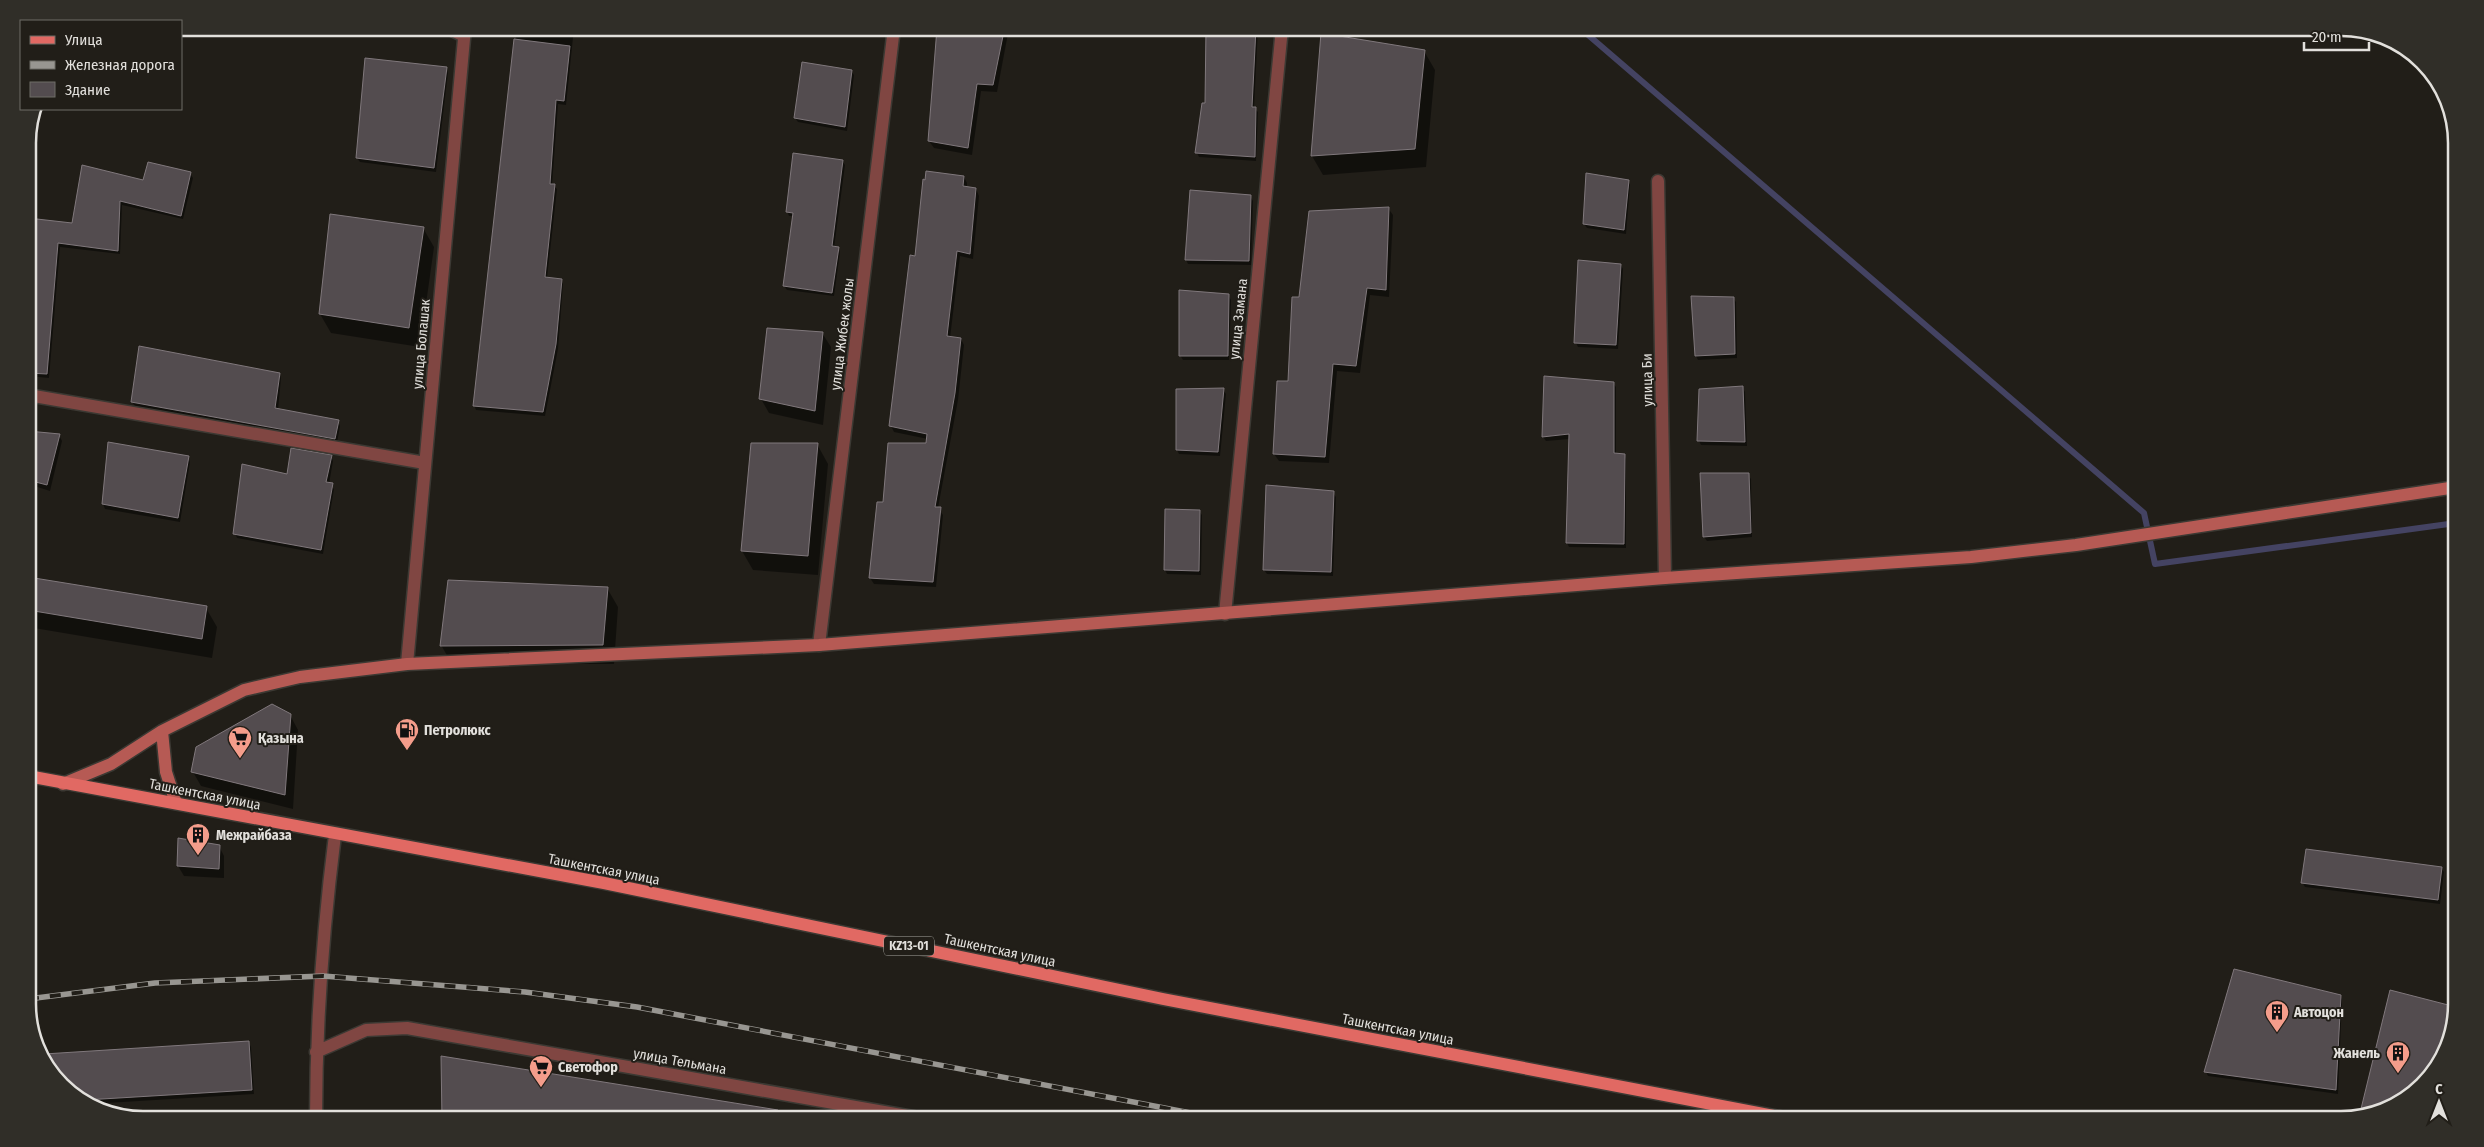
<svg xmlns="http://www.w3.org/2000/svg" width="2484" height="1147" font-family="'Fira Sans Condensed',sans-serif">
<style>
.shadow{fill:#0007}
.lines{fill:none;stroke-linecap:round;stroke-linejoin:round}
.stream{stroke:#444362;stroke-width:6}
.building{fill:#534c4f;stroke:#80787c}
.street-casing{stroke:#3c3933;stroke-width:15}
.secondary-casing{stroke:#3c3933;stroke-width:15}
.primary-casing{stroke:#3c3933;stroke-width:15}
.street{stroke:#804642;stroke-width:12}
.secondary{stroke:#b65a54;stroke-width:12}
.primary{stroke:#e16963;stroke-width:12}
.rail-casing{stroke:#989691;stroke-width:5.5}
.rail{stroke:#211e18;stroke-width:4;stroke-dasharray:11;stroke-linecap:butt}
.labels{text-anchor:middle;stroke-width:4;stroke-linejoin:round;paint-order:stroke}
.shield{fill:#211e18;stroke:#a8a6a1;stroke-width:1}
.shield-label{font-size:12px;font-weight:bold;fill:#e2e0dc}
.street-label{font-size:14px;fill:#e2e0dc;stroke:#211e18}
.poi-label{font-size:14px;font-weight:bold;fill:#e2e0dc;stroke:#211e18;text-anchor:start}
.rim{fill:none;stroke:#e2e0dc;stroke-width:2.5}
</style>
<rect width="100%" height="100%" fill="#211e18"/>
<!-- shadow -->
<path class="shadow" d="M 517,28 L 574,28 L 566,105 L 558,104 L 552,185 L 557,189 L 547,278 L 561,280 L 563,284 L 558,349 L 545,416 L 476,410 L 474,405 Z
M 802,28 L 859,28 L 858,35 Z
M 938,28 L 1009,28 L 997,92 L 981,91 L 972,155 L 934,148 L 929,141 Z
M 1208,28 L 1258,28 L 1254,108 L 1258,112 L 1256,161 L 1199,157 L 1197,153 L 1207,104 Z
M 1424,51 L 1435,70 L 1426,167 L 1323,175 L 1312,156 Z
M 446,68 L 448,73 L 436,172 L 360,162 L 357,158 Z
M 851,71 L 854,75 L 847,131 L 798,122 L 795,118 Z
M 842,161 L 845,165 L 834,248 L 838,248 L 840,252 L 834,296 L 787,290 L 784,286 L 794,216 L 789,216 L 787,211 Z
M 190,173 L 193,178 L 183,219 L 122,205 L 120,254 L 60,247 L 49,378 L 28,376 L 28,219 L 73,224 L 144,181 Z
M 964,177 L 967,183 L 967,188 L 976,189 L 979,196 L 973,259 L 960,256 L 950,338 L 961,339 L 964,345 L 958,400 L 938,508 L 943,515 L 936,587 L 874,584 L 870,578 L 884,504 L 927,444 L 928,439 L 894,432 L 891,426 L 916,257 Z
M 1628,181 L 1630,185 L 1626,234 L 1587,228 L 1584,224 Z
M 1250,196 L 1253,201 L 1251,265 L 1188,264 L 1186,260 Z
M 1388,208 L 1393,215 L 1389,297 L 1370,295 L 1360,373 L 1337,371 L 1329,463 L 1279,461 L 1274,454 L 1289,382 L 1300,299 Z
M 423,228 L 434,247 L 420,347 L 331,333 L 320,314 Z
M 1621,265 L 1623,269 L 1618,349 L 1578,347 L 1576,343 Z
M 1228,295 L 1231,300 L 1229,360 L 1183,360 L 1180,355 Z
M 1733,298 L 1736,302 L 1737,358 L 1698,360 L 1696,356 Z
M 822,333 L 831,347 L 823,425 L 769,413 L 761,399 Z
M 279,374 L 281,378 L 278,410 L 338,421 L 340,426 L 337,443 L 135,406 L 132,402 Z
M 1613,383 L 1616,387 L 1616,455 L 1624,455 L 1626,459 L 1626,548 L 1569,547 L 1567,543 L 1570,439 L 1546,441 L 1543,437 Z
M 1743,388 L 1745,392 L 1747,446 L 1701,445 L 1699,441 Z
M 1223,390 L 1226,394 L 1220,456 L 1179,454 L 1177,450 Z
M 28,432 L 59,435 L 62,441 L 50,491 L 28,484 Z
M 817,444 L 828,464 L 818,575 L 753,570 L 742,551 Z
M 331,456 L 333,461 L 329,484 L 334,489 L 323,554 L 237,538 L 235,533 L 288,475 Z
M 188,457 L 190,462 L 180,522 L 105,509 L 103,504 Z
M 1748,475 L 1751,479 L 1752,537 L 1707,541 L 1704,537 Z
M 1267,486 L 1333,493 L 1336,497 L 1333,576 L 1267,574 L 1264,570 Z
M 1199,511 L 1202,515 L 1201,575 L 1167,574 L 1165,570 Z
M 28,578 L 206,608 L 217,627 L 212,658 L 28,627 Z
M 607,588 L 618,607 L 614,664 L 452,664 L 441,645 Z
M 290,715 L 298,730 L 293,809 L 201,786 L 193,772 Z
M 179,839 L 219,846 L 224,856 L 224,878 L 184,876 L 178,866 Z
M 2441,868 L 2444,872 L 2440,904 L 2305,887 L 2302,882 Z
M 2340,996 L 2342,1000 L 2338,1094 L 2208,1076 L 2206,1072 Z
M 249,1043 L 251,1047 L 254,1094 L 90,1104 L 51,1074 L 44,1055 Z
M 442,1058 L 832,1119 L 443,1119 Z"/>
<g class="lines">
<!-- stream -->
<path class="stream" d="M 1580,28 L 2144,513 L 2155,564 L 2456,523"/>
</g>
<!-- building -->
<path class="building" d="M 937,28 L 985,28 L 1004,31 L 993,85 L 977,84 L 968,148 L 928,141 Z
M 1206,28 L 1256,28 L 1252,107 L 1256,107 L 1255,157 L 1195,153 L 1202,103 L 1205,103 Z
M 1321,33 L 1425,50 L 1415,149 L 1311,156 Z
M 514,39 L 570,46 L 564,101 L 556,100 L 550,184 L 555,184 L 545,277 L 562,279 L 556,344 L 543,412 L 473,406 Z
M 365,58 L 447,67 L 434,168 L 356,158 Z
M 802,62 L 852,70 L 845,127 L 794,118 Z
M 793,153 L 843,160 L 832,246 L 839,247 L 832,293 L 783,286 L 793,213 L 786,212 Z
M 148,162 L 191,172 L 181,216 L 120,201 L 118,251 L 58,243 L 47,374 L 28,373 L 28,218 L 72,223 L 82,165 L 143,180 Z
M 926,171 L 964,176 L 963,186 L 976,188 L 970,254 L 957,251 L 947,336 L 961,338 L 955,393 L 935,507 L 941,507 L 933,582 L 869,578 L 877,502 L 883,502 L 888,443 L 926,443 L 927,434 L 889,426 L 910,255 L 915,256 L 923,179 L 925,180 Z
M 1586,173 L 1629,180 L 1624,230 L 1583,224 Z
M 1190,190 L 1251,195 L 1249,261 L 1185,260 Z
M 1389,207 L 1386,290 L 1367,288 L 1356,366 L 1333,364 L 1325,457 L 1273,454 L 1277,381 L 1288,381 L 1292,297 L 1299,297 L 1309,211 Z
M 330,214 L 424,227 L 409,328 L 319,314 Z
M 1578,260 L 1621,264 L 1616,345 L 1574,343 Z
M 1179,290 L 1229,294 L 1228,356 L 1179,356 Z
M 1691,296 L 1734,297 L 1735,354 L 1695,356 Z
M 767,328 L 823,332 L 815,411 L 759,399 Z
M 139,346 L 280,373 L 275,408 L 339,420 L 335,439 L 131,402 Z
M 1544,376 L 1614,382 L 1614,453 L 1625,454 L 1624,544 L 1566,543 L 1569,434 L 1542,437 Z
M 1743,386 L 1745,442 L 1697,441 L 1699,389 Z
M 1224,388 L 1218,452 L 1176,450 L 1176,389 Z
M 28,431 L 60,434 L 47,485 L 28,480 Z
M 108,442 L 189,456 L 178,518 L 102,504 Z
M 751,443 L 818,443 L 808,556 L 741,551 Z
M 291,448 L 332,455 L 326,482 L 333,483 L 321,550 L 233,534 L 242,464 L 287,474 Z
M 1700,473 L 1749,473 L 1751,533 L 1703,537 Z
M 1266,485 L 1334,491 L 1331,572 L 1263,570 Z
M 1165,509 L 1200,510 L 1199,571 L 1164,570 Z
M 28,577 L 207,606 L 202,639 L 28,610 Z
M 448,580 L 608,587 L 603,645 L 440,646 Z
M 272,704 L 291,714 L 285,795 L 191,772 L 196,747 Z
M 178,838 L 220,845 L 219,869 L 177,866 Z
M 2306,849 L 2442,867 L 2438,900 L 2301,883 Z
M 2234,969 L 2341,995 L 2336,1090 L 2204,1072 Z
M 2390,990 L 2456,1007 L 2448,1048 L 2405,1100 L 2360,1113 Z
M 249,1041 L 252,1090 L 85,1100 L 51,1074 L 44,1054 Z
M 441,1056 L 778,1110 L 777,1120 L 442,1120 Z"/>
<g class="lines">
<!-- street casing -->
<g class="street-casing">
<path id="street" d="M 448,28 L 464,36
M 1658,181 L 1665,578
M 28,395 L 425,463
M 1225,614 L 1282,28
M 819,645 L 894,28
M 407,664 L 465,28
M 316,1052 L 366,1030 L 407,1028 L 924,1119
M 316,1119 C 316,1025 323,929 335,835"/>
</g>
<!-- secondary casing -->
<g class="secondary-casing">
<path id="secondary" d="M 162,731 L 166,772 L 176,803
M 63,784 L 111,764 L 162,731 L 244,690 L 300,677 L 407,664 L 819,645 L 1665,578 L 1971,557 L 2076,545 L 2456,487"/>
</g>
<!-- primary casing -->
<g class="primary-casing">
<path id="primary" d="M 28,776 L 604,883 L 1163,999 L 1790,1119"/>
</g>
<!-- street -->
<use href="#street" class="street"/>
<!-- secondary -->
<use href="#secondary" class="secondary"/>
<!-- primary -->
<use href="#primary" class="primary"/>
<!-- rail casing -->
<g class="rail-casing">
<path id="rail" d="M 28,999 L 155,983 L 323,976 L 525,992 L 637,1007 L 1222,1119"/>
</g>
<!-- rail -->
<use href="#rail" class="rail"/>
</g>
<!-- icons -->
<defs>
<g id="fuel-pin" transform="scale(1.25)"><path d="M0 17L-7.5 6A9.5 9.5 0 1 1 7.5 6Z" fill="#f49d8b" stroke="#211e18"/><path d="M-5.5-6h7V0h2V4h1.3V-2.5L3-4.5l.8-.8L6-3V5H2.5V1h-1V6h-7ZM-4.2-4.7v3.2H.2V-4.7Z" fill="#111"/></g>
<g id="supermarket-pin" transform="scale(1.25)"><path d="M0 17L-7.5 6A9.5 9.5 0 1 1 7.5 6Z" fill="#f49d8b" stroke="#211e18"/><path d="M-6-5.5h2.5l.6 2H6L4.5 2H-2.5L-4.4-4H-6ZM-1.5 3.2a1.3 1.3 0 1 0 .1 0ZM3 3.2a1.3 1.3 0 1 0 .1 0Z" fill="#111"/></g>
<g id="building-pin" transform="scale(1.25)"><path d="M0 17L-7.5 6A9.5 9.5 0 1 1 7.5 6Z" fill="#f49d8b" stroke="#211e18"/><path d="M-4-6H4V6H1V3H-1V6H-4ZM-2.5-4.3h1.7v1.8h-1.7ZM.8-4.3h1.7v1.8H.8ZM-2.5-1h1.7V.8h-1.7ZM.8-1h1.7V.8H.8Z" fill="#111"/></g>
</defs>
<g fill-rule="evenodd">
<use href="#fuel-pin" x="407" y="730"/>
<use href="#supermarket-pin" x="240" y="738"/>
<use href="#building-pin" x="198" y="835"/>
<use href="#building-pin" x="2277" y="1012"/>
<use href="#building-pin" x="2398" y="1053"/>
<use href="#supermarket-pin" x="541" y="1067"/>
</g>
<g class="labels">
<!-- shield labels -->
<rect class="shield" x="884" y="936.5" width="50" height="19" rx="4"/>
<g class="shield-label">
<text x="909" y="950">KZ13-01</text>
</g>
<!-- street labels -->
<g class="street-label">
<text transform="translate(1238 319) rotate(-84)" y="5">улица Замана</text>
<text transform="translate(842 334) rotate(-83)" y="5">улица Жибек жолы</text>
<text transform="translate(421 344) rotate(-85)" y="5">улица Болашак</text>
<text transform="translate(1647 380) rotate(-91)" y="5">улица Би</text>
<text transform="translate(205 794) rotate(11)" y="5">Ташкентская улица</text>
<text transform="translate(604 869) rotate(11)" y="5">Ташкентская улица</text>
<text transform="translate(1000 950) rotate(12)" y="5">Ташкентская улица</text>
<text transform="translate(1398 1029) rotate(11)" y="5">Ташкентская улица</text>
<text transform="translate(680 1061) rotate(10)" y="5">улица Тельмана</text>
</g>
<!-- poi labels -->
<g class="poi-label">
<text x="424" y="735">Петролюкс</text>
<text x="258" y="743">Қазына</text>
<text x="216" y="840">Межрайбаза</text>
<text x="2294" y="1017">Автоцон</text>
<text x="2380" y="1058" text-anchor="end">Жанель</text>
<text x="558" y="1072">Светофор</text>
</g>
</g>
<!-- crop -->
<path d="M0 0H2484V1147H0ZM143 36H2341A107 107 0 0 1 2448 143V1004A107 107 0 0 1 2341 1111H143A107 107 0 0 1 36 1004V143A107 107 0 0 1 143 36Z" fill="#302e28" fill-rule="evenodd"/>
<path class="rim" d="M143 36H2341A107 107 0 0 1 2448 143V1004A107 107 0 0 1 2341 1111H143A107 107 0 0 1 36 1004V143A107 107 0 0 1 143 36Z"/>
<!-- legend -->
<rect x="20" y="20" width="162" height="90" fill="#211e18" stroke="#6e6c66"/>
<rect x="30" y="36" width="25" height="8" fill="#e16963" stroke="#6e6c66"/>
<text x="65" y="45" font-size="15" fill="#e2e0dc">Улица</text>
<rect x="30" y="61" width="25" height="8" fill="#989691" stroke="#6e6c66"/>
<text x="65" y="70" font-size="15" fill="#e2e0dc">Железная дорога</text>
<rect x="30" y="82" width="25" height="15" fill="#534c4f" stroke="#6e6c66"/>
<text x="65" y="95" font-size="15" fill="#e2e0dc">Здание</text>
<!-- north arrow -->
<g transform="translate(2439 1102)" stroke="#211e18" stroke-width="4" paint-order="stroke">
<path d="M0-4L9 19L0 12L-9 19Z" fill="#e2e0dc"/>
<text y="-8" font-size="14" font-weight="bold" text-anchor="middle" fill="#e2e0dc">С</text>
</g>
<!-- scale -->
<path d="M2304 42v8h65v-8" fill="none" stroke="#e2e0dc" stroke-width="2.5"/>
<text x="2312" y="42" font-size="15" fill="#e2e0dc" stroke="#211e18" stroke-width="4" paint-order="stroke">20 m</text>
</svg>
